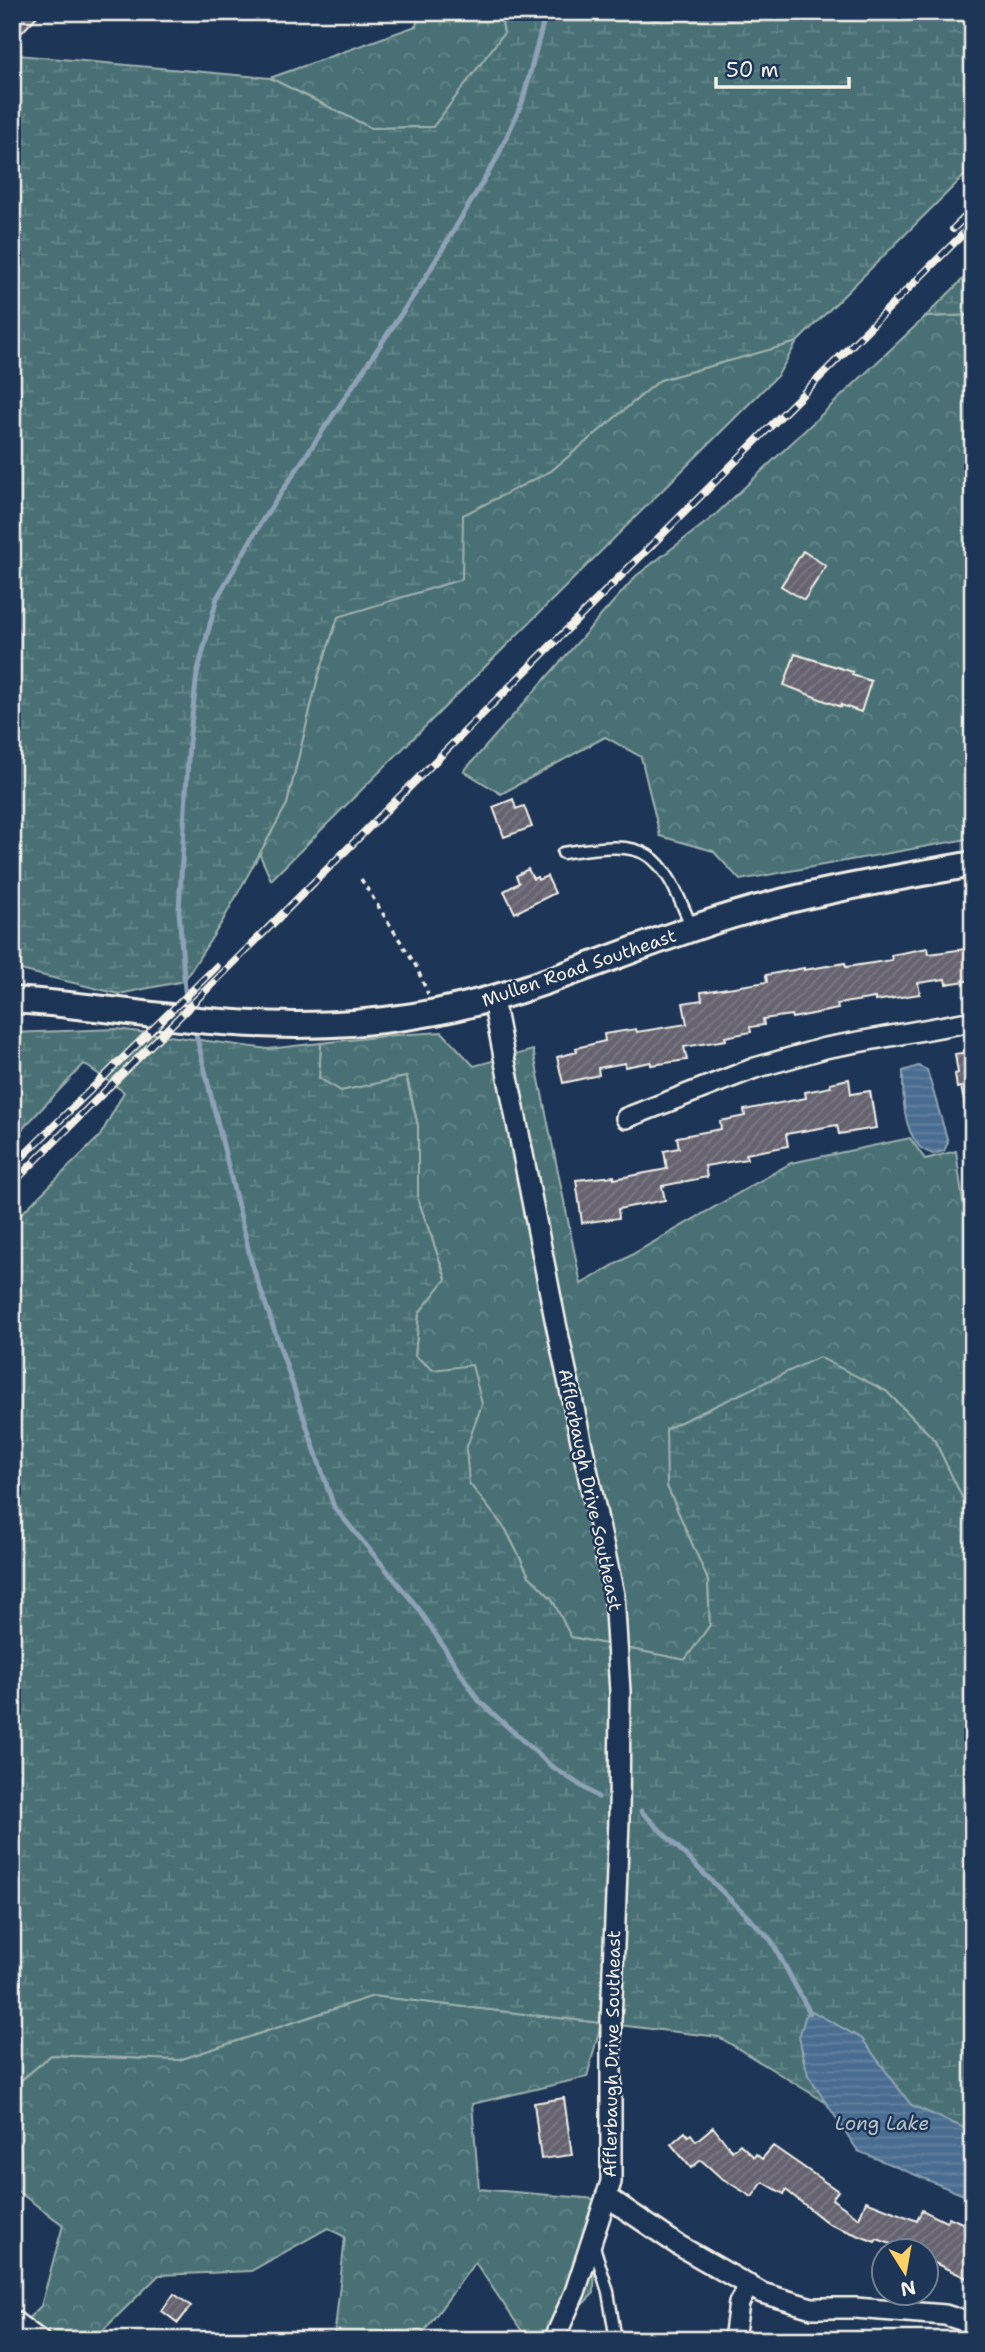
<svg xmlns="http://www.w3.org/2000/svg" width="985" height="2352" font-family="'Shantell Sans',sans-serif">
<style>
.forest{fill:url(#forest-crowns);stroke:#9eb1ae;stroke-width:2}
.wetland{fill:url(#wetland-marsh);stroke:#9eb1ae;stroke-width:2}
.water{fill:url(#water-rules);stroke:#8da2b4;stroke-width:2}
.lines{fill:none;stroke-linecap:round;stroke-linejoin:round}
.stream{stroke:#8da2b4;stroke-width:5}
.building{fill:url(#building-hatch);stroke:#f4f1e8;stroke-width:2}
.service-casing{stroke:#f4f1e8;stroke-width:15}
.minor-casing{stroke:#f4f1e8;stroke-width:24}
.tertiary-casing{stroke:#f4f1e8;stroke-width:30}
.path{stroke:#f4f1e8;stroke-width:3.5;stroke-dasharray:5 5;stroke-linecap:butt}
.service{stroke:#1d3557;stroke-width:10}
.minor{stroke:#1d3557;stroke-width:19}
.tertiary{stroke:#1d3557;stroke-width:24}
.rail-casing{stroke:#f4f1e8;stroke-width:8}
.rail{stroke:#1d3557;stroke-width:5;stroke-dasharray:16;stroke-linecap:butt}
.labels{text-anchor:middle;stroke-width:5;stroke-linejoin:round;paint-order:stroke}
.street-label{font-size:18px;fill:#f4f1e8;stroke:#1d3557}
.water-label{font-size:19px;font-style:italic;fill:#b8c3ca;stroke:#1d3557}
</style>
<defs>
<pattern id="forest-crowns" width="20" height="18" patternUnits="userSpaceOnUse" patternTransform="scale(1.75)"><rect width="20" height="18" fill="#497175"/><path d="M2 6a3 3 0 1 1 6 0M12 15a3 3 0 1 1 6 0" fill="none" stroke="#648689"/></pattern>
<pattern id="wetland-marsh" width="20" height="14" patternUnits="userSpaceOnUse" patternTransform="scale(1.75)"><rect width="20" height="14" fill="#497175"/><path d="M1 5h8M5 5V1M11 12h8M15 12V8" fill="none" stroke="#648689"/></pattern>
<pattern id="water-rules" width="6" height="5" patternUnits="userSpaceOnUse" patternTransform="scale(1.75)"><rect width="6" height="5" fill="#496d91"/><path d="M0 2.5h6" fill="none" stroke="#6482a0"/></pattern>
<pattern id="building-hatch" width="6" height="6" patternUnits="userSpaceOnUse" patternTransform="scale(1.75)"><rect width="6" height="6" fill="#666370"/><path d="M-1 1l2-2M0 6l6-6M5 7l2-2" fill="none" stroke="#7c7a84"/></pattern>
</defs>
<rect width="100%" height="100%" fill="#1d3557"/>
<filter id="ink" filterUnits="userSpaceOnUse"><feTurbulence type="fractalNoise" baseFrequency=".0143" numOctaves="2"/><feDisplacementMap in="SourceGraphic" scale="14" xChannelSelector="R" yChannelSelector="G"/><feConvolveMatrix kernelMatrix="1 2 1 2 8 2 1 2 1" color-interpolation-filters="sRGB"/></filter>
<g filter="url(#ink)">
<!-- forest -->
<path class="forest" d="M 419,12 L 500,12 L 504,33 L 433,127 L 371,128 L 270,78 L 416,26 Z
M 973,315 L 973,838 L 740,880 L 713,851 L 660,836 L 641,757 L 605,737 L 501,794 L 464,771 L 636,576 L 713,517 L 925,317 Z
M 797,342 L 778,375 L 271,880 L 259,853 L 287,804 L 318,677 L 338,616 L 462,579 L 462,515 L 551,471 L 660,380 Z
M 442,1032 L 474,1066 L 533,1050 L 581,1284 L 791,1163 L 910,1138 L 925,1159 L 956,1151 L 963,1202 L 973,1209 L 973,1520 L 934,1439 L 886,1391 L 667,1486 L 708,1580 L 710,1625 L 685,1660 L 570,1637 L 552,1599 L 529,1576 L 506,1530 L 469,1483 L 465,1449 L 482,1404 L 415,1356 L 419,1313 L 446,1278 L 418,1199 L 418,1126 L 407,1077 L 341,1091 L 319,1078 L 321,1043 L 395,1035 Z
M 373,1996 L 601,2023 L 587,2077 L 472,2104 L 479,2189 L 596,2199 L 594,2293 L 546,2340 L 528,2340 L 475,2262 L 418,2340 L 334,2340 L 345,2237 L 328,2228 L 251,2271 L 159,2275 L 93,2340 L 12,2340 L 12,2334 L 41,2306 L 63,2225 L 12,2187 L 12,2088 L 51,2055 L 179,2060 Z"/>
<!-- wetland -->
<path class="wetland" d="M 500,12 L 973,12 L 973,167 L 797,342 L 660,380 L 551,471 L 463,515 L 462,579 L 338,617 L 318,677 L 287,804 L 222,922 L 184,981 L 119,994 L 12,968 L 12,64 L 18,55 L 270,78 L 371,128 L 433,127 L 504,33 Z
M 973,269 L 973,315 L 925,317 Z
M 117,1029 L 268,1049 L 321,1043 L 319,1078 L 341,1091 L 406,1077 L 418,1126 L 418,1199 L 446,1279 L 419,1313 L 415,1356 L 433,1370 L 472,1365 L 482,1404 L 466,1449 L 469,1483 L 506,1530 L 529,1576 L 552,1599 L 571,1637 L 685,1660 L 710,1625 L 708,1580 L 667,1486 L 666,1429 L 819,1357 L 886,1391 L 934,1439 L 973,1520 L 973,2132 L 911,2105 L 862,2039 L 808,2009 C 792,2051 805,2071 830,2105 L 719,2037 L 373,1996 L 179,2060 L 51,2055 L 12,2088 L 12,1223 L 100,1136 L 124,1092 L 84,1064 L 12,1140 L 12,1033 Z"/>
<!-- water -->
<path class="water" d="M 918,1066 L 927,1070 L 948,1142 L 944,1151 L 933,1154 C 928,1152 922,1150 919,1146 C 902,1126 903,1095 903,1071 Z
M 808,2009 L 862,2039 L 911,2105 L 973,2132 L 973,2199 L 858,2151 L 808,2075 L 799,2037 Z"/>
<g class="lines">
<!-- stream -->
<path class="stream" d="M 191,1013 L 185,990 L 179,910 L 189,742 L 197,674 L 217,598 L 262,521 L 424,280 L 497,158 L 522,103 L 546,12
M 194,1026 L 252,1264 L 334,1507 L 419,1609 L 479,1701 L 550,1765 L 598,1797
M 641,1811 L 771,1940 L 810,2013"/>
</g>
<!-- building -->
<path class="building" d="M 12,12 L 41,12 L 12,43 Z
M 803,551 L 826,566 L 804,600 L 781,586 Z
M 795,654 L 853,672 L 852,675 L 871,681 L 861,712 L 841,705 L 841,707 L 784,685 Z
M 513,799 L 516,809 L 524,806 L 532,827 L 504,837 L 493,807 Z
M 528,869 L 533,879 L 537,877 L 538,880 L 547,876 L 555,893 L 515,913 L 504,891 L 519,883 L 516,876 Z
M 928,948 L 929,954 L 973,948 L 973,980 L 946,984 L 945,979 L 918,983 L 920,994 L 875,1001 L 875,998 L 837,1004 L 838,1009 L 792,1018 L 791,1015 L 763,1019 L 764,1025 L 750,1027 L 751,1032 L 725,1037 L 726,1040 L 684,1047 L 687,1060 L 651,1065 L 651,1062 L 625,1067 L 625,1063 L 598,1068 L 599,1075 L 563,1083 L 557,1057 L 577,1052 L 576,1048 L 605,1041 L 604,1034 L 636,1029 L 637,1032 L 687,1024 L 683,1003 L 702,1000 L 701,992 L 767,982 L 766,975 L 804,968 L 804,970 L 845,963 L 846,967 L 892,960 L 891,955 Z
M 973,1051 L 973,1111 L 966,1111 L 961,1087 L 957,1088 L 955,1074 L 958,1073 L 955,1054 Z
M 849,1079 L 851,1094 L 870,1091 L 876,1128 L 839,1134 L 837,1125 L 786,1134 L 788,1146 L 746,1154 L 747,1159 L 705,1166 L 707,1177 L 662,1186 L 665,1200 L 618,1209 L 619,1218 L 582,1223 L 576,1180 L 614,1176 L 614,1179 L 667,1169 L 664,1151 L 679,1148 L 677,1137 L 721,1129 L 720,1121 L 745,1116 L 744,1110 L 806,1098 L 805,1092 L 831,1087 L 830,1083 Z
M 564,2098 L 572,2155 L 541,2159 L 534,2103 Z
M 713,2127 L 732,2151 L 740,2144 L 754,2157 L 756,2154 L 762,2159 L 773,2146 L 838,2191 L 832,2199 L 859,2218 L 866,2201 L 917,2221 L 922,2210 L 946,2222 L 949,2217 L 973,2228 L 973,2281 L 926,2259 L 926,2250 L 908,2250 L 877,2239 L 875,2242 L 829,2224 L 786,2190 L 784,2194 L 763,2182 L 752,2197 L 720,2177 L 701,2160 L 691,2168 L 671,2144 L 685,2132 L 688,2136 L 691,2134 L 696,2141 Z
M 174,2294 L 191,2306 L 178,2323 L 162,2311 Z"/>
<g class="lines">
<!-- service casing -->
<g class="service-casing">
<path id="service" d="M 563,853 C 650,839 659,848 692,928
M 593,2243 L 608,2292 L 616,2340"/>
</g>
<!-- minor casing -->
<g class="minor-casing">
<path id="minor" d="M 493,1000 L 555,1319 L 614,1595 L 620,1692 L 619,1820 L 611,2021 L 611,2182 L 575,2292 L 554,2340
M 626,1118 L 755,1068 L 825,1048 L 973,1021
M 606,2196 L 678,2245 L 762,2293 L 812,2308 L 855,2308 L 945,2315 L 973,2324
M 12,2320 L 39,2340
M 734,2340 L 739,2303 L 749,2285"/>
</g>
<!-- tertiary casing -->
<g class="tertiary-casing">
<path id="tertiary" d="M 12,1000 C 83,1004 152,1017 223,1022 C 285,1027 351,1026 413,1016 C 524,999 623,949 730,916 C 809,892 891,879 973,864"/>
</g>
<!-- path -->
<path class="path" d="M 361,879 L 416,966 L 428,994"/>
<!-- service -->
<use href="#service" class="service"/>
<!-- minor -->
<use href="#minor" class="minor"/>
<!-- tertiary -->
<use href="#tertiary" class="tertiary"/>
<!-- rail casing -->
<g class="rail-casing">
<path id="rail" d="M 953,229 L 973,209
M 12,1167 L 216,967
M 12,1184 L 973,224"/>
</g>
<!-- rail -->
<use href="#rail" class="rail"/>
</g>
</g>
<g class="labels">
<!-- street labels -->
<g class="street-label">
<text transform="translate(579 968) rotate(-19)" y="6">Mullen Road Southeast</text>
<text transform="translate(590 1490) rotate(78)" y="6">Afflerbaugh Drive Southeast</text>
<text transform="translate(612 2054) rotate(-89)" y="6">Afflerbaugh Drive Southeast</text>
</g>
<!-- water labels -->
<g class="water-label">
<text x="882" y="2130">Long Lake</text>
</g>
</g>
<!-- margin -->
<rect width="985" height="2352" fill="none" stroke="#1d3557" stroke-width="42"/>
<rect x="21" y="21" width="943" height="2310" fill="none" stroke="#f4f1e8" stroke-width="2.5" filter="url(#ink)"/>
<!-- north arrow -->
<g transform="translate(905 2272) rotate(169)"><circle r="33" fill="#1d3557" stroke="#738091" stroke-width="2"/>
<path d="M0-5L12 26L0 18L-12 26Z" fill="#ffd166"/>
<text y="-10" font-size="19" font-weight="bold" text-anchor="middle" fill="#f4f1e8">N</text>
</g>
<!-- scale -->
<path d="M716 77v10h133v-10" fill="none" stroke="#f4f1e8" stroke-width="3.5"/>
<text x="726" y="77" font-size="21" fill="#f4f1e8" stroke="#1d3557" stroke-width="5" paint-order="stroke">50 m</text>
</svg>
